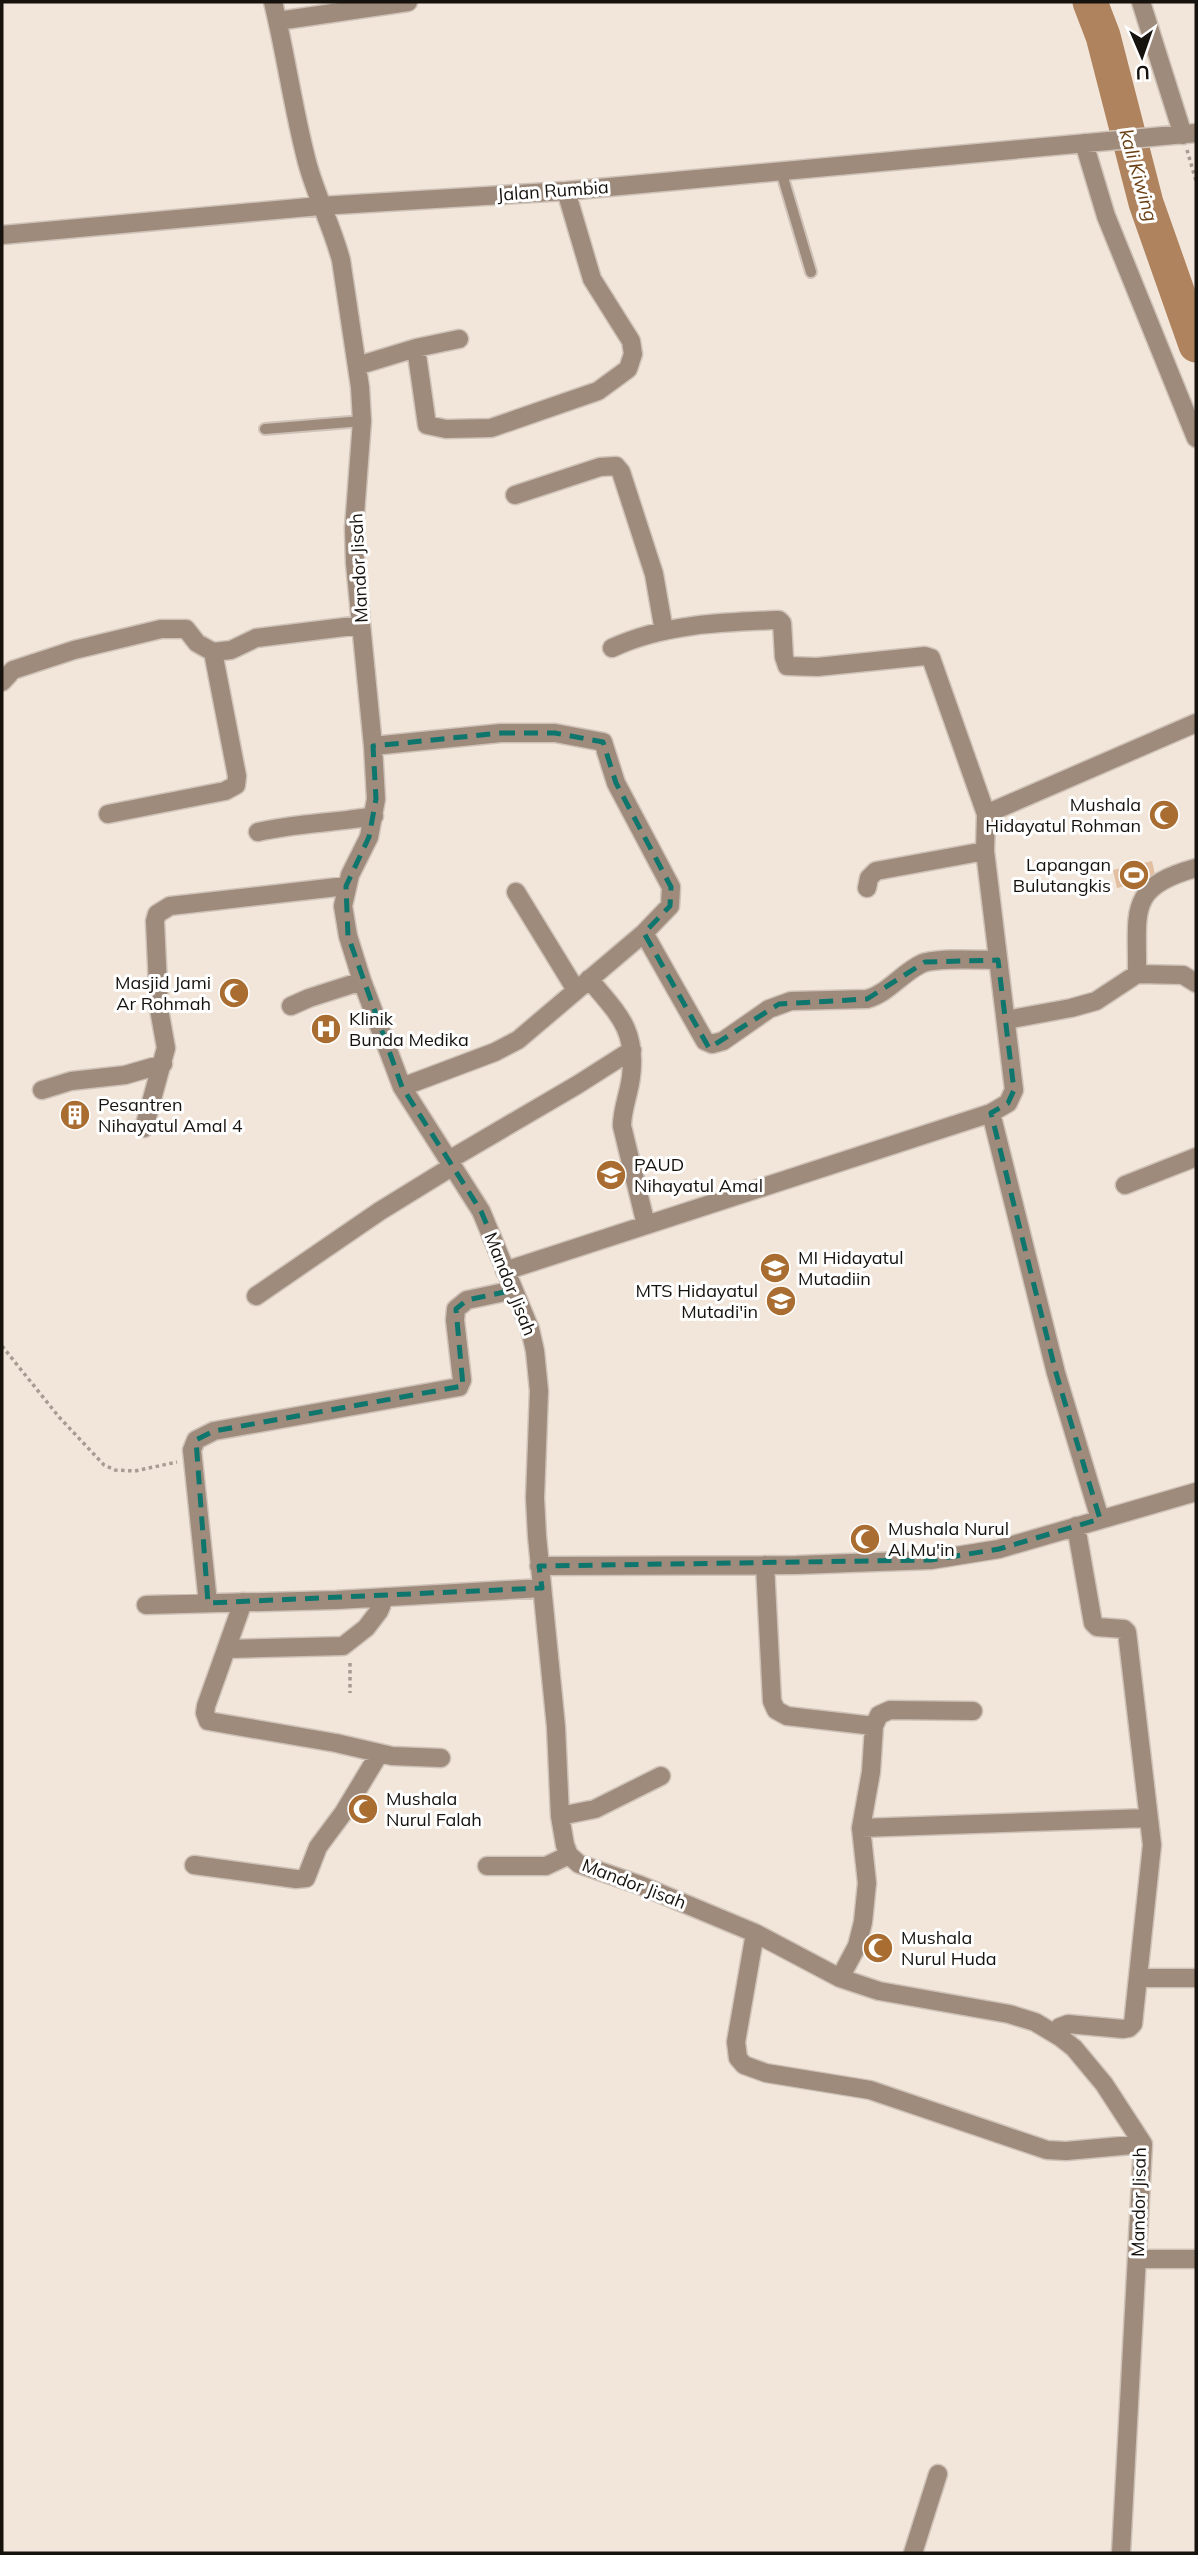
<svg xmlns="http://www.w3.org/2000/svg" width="1198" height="2555" font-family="Mulish,sans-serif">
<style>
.green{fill:#e3bfa1}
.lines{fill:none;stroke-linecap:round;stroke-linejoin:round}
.river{stroke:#ae835e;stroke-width:35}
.service-casing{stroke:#cfc3b9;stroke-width:14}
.minor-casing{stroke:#cfc3b9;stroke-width:21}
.path{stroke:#a69c92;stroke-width:3.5;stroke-dasharray:3.5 3.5;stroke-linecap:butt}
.service{stroke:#9f8b7b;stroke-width:10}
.minor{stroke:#9f8b7b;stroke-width:18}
.marked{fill:none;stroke:#0f766e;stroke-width:5;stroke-dasharray:14 9;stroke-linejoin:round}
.labels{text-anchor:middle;stroke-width:6;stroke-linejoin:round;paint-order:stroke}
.street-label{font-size:18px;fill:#16120e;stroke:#fff}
.poi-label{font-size:18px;fill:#16120e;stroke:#fff;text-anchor:start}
.water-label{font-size:19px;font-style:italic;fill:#6a3f12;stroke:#fff}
</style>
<rect width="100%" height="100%" fill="#f2e5d9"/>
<!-- green -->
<path class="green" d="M 1152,861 L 1156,879 L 1117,888 L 1113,870 Z"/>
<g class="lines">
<!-- river -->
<path class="river" d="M 1090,2 L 1103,36 L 1146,203 L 1196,345"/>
<!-- service casing -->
<g class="service-casing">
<path id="service" d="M 781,171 L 811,272
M 265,429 L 362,421"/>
</g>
<!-- minor casing -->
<g class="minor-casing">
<path id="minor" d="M 273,2 C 286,55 293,109 307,162 C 316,196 332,226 341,260 L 360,387 L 362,421 L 354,528 L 355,563 L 373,746 L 376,799 L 369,837 L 350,875 L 343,906 L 348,936 L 362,981 L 402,1087 L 481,1211 L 530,1329 L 535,1351 L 539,1391 L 535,1498 L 537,1536 L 556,1727 L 560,1816 L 565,1845 L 569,1855 L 579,1864 L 640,1885 L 755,1933 L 840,1978 L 879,1991 L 1009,2014 L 1035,2022 L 1060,2037 L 1074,2048 L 1104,2084 L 1143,2144 L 1121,2553
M 1141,2 L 1183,135
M 278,21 L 408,2
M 1084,143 L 1106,216 L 1196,438
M 2,235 L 320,206 L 566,191 L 1196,133
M 416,348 L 427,425 L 446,429 L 491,428 L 598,391 L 628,369 L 633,354 L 631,341 L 592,279 L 566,191
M 357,366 L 416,348 L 459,339
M 515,495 L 600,467 L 616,466 L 621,472 L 654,574 L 664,631
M 2,682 L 13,670 L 74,650 L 161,629 L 186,629 L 197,643 L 213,652 L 231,650 L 256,638 L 361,625
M 373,746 L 501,733 L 555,733 L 603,742 L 616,783 L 671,887 L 670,906 L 644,933 L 518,1040 L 495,1052 L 402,1087
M 108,814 L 225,791 L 236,785 L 237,776 L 213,652
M 986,814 L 1196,723
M 258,832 C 296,823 335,823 374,816
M 867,888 L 869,878 L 876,871 L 985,851
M 516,892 L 576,990
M 644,933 L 705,1041 L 712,1044 L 723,1041 L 769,1009 L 791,1001 L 867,999 C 887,994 902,973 921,964 C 935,957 981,960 998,960
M 1137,974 C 1138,912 1126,887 1196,868
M 589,979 C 618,1014 637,1029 631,1077 C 629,1094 622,1109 622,1126 L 646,1225
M 291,1006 L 309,998 L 362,981
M 1006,1020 L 1071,1008 L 1096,1001 L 1137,974 L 1183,975 L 1196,983
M 42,1090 L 71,1081 L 125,1075 L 163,1064
M 991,1113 L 1056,1373 L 1100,1519
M 144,1128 L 166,1048 L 159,1009 L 155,921 L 157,914 L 170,906 L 346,886
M 449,1160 L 577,1085 L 632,1050
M 1125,1185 L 1196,1157
M 505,1271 L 991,1113 L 1008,1103 L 1014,1090 L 985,851 L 986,814 L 931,658 L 925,656 L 817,667 L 787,666 L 784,657 L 782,623 L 779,620 C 723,622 663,624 612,648
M 256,1296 L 380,1211 L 453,1166
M 765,1565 L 772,1701 L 776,1710 L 787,1716 L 874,1726
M 539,1566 L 797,1565 L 931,1560 L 999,1549 L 1196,1492
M 243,1602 L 206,1706 L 205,1713 L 208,1721 L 336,1743 L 392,1756 L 441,1758
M 208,1603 L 192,1450 L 196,1440 L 214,1431 L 459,1387 L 462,1380 L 455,1320 L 456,1309 L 467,1300 L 514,1290
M 146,1605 L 337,1600 L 542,1588
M 227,1649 L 343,1646 L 366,1628 L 379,1611 L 385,1597
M 560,1816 L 595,1809 L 661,1776
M 861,1828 L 1148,1818
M 194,1865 L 296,1879 L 306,1878 L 318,1847 L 344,1812 L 379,1754
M 487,1866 L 546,1866 L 569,1855
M 755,1933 L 736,2042 L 738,2058 L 744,2065 L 766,2073 L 870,2090 L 1047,2150 L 1066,2151 L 1143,2144
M 840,1978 L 857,1946 L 863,1922 L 867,1883 L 861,1828 L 871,1772 L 874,1726 L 879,1715 L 890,1710 L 973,1711
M 1138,1978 L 1196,1978
M 1060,2037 L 1060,2027 L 1068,2024 L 1123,2029 L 1129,2028 L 1133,2024 L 1152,1845 L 1127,1632 L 1124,1629 L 1097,1627 L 1093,1623 L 1076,1526
M 1138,2259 L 1196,2259
M 913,2553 L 938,2474"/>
</g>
<!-- path -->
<path class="path" d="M 1187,150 L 1196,181
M 2,1346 L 59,1417 L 104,1465 L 115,1470 L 135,1471 L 177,1462
M 350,1663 L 350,1693"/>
<!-- service -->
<use href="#service" class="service"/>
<!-- minor -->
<use href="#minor" class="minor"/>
</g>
<!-- marked area -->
<path class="marked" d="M 501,733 L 555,733 L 603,742 L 616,783 L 671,887 L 670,906 L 644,933 L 709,1048 L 779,1004 L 867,999 L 925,962 L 998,960 L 1014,1090 L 1008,1103 L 991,1113 L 1056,1373 L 1100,1519 L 999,1549 L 931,1560 L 539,1566 L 542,1588 L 208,1603 L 196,1440 L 214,1431 L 463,1386 L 456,1309 L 467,1300 L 514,1290 L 481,1211 L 402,1087 L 348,936 L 346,886 L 369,837 L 376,799 L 373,746 Z"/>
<!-- icons -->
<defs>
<g id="mosque-disc" transform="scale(1.575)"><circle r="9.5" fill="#aa6d31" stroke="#fff"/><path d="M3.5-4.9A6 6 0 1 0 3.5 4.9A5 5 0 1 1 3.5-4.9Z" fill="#fff"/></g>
<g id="stadium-disc" transform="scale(1.575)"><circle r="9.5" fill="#aa6d31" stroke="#fff"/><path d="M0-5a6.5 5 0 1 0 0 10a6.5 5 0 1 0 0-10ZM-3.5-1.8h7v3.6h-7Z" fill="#fff"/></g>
<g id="hospital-disc" transform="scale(1.575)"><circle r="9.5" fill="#aa6d31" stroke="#fff"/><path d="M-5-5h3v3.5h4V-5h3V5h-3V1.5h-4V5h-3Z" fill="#fff"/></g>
<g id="building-disc" transform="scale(1.575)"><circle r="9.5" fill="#aa6d31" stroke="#fff"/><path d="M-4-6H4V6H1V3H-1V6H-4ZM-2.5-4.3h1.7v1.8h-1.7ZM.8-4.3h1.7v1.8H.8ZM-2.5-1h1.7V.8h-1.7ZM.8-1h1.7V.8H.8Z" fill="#fff"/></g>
<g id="school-disc" transform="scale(1.575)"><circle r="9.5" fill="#aa6d31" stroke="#fff"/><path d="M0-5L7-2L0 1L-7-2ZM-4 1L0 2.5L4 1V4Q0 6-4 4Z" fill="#fff"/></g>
</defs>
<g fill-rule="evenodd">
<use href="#mosque-disc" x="1164" y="815"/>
<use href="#stadium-disc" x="1134" y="875"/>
<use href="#mosque-disc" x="234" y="993"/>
<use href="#hospital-disc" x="326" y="1029"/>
<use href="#building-disc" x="75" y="1115"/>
<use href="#school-disc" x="611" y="1175"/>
<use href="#school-disc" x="775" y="1268"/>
<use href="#school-disc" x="781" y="1301"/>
<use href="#mosque-disc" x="865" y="1539"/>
<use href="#mosque-disc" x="363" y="1809"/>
<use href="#mosque-disc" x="878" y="1948"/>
</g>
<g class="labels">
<!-- street labels -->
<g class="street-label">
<text transform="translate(553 191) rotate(-4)" y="6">Jalan Rumbia</text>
<text transform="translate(359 568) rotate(-93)" y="6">Mandor Jisah</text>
<text transform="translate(510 1284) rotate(68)" y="6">Mandor Jisah</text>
<text transform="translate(634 1884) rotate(21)" y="6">Mandor Jisah</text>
<text transform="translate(1139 2202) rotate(-89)" y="6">Mandor Jisah</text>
</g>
<!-- poi labels -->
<g class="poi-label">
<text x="1141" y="811" text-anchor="end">Mushala<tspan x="1141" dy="21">Hidayatul Rohman</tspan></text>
<text x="1111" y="871" text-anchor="end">Lapangan<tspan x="1111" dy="21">Bulutangkis</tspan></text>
<text x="211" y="989" text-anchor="end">Masjid Jami<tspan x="211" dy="21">Ar Rohmah</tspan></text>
<text x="349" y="1025">Klinik<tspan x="349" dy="21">Bunda Medika</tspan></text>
<text x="98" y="1111">Pesantren<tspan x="98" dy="21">Nihayatul Amal 4</tspan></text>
<text x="634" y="1171">PAUD<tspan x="634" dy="21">Nihayatul Amal</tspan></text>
<text x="798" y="1264">MI Hidayatul<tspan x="798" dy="21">Mutadiin</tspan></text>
<text x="758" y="1297" text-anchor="end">MTS Hidayatul<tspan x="758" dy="21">Mutadi'in</tspan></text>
<text x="888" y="1535">Mushala Nurul<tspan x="888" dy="21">Al Mu'in</tspan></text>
<text x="386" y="1805">Mushala<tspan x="386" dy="21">Nurul Falah</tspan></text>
<text x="901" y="1944">Mushala<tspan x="901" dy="21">Nurul Huda</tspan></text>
</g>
<!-- water labels -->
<g class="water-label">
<text transform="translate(1139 175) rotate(74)" y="7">kali Kiwing</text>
</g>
</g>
<!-- border -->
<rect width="1198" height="2555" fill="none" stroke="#16120e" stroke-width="7"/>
<!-- north arrow -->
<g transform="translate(1142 56) rotate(178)" stroke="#ffffff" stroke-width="5" paint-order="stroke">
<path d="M0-5L12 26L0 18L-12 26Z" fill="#16120e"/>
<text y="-10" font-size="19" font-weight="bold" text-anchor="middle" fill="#16120e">U</text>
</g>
</svg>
